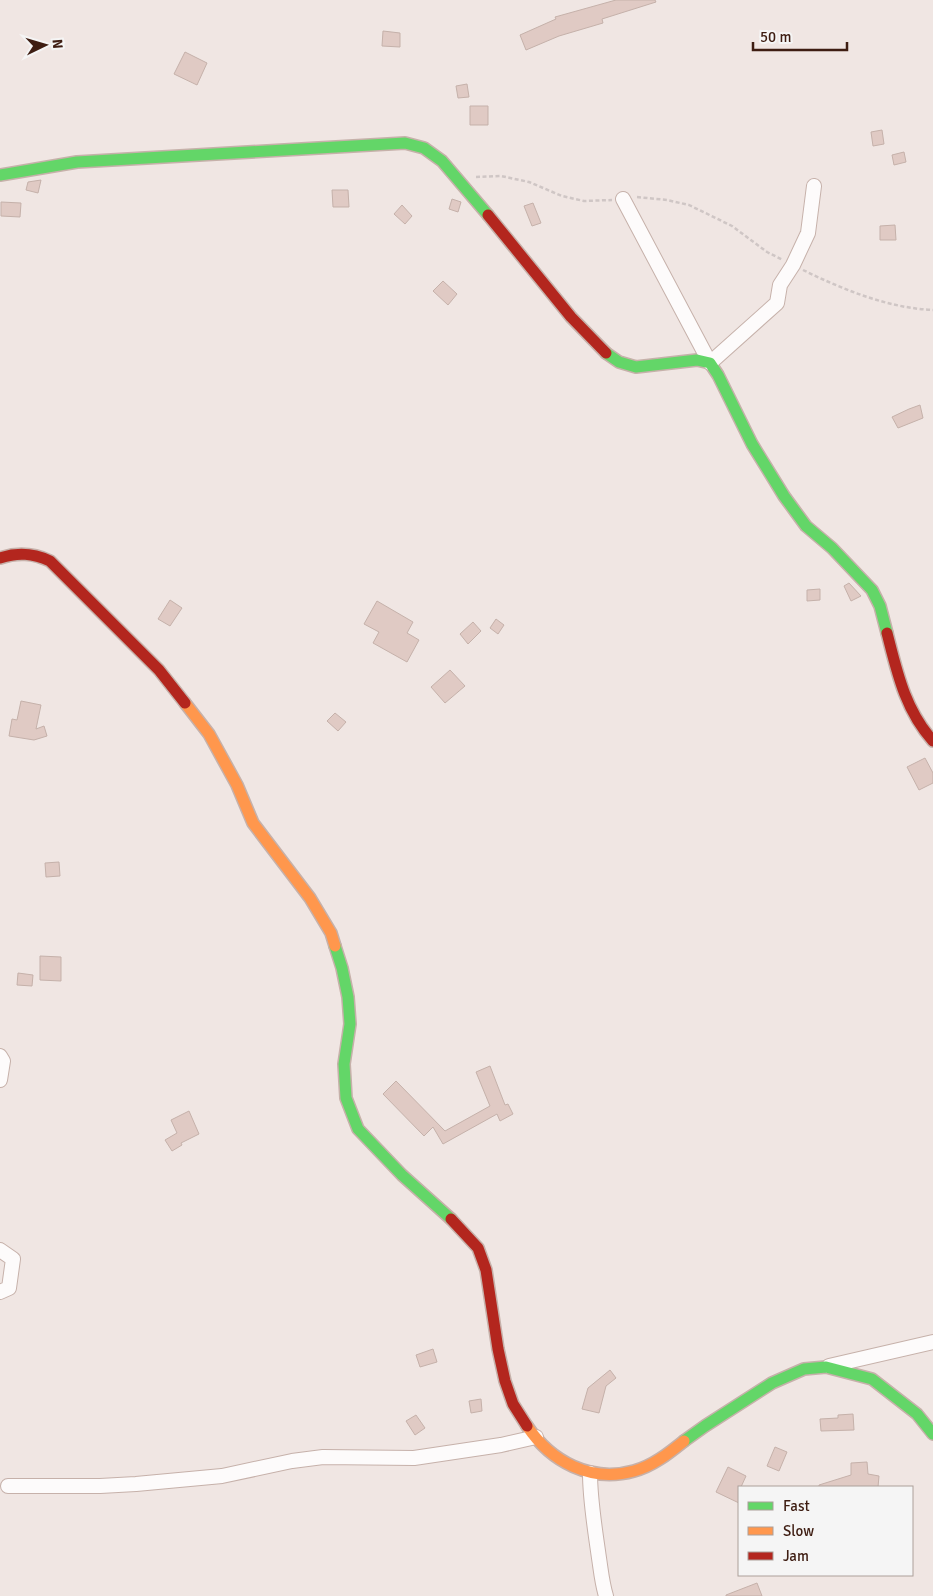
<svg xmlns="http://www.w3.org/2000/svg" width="933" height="1596" font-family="Signika,sans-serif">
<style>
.building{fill:#e0cac4;stroke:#c5b1aa}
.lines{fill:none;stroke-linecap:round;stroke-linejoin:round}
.street-casing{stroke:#c6b1aa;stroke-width:16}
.fast-casing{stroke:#c6b1aa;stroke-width:14}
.slow-casing{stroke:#c6b1aa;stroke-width:14}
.jam-casing{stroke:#c6b1aa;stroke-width:14}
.path{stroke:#cfc6c5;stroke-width:2.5;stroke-dasharray:4 2.5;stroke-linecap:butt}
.street{stroke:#fdfbfb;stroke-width:14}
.fast{stroke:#63d668;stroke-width:11}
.slow{stroke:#ff974d;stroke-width:11}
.jam{stroke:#b3261e;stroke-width:11}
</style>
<rect width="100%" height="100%" fill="#f0e6e3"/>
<!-- building -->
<path class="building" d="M 616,0 L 655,0 L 656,2 L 602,19 L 603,23 L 559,36 L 526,50 L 520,35 L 556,19 L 555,17 Z
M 383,31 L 400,33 L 400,47 L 382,46 Z
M 185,52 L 207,63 L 197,85 L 174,74 Z
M 467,84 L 469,97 L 458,98 L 456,86 Z
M 470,106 L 488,106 L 488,125 L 470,125 Z
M 882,130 L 884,144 L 873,146 L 871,132 Z
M 904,152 L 906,162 L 894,165 L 892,155 Z
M 41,180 L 38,193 L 26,190 L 28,182 Z
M 332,190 L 348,190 L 349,207 L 333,207 Z
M 452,199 L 461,202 L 458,212 L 449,209 Z
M 1,202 L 21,203 L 20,217 L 1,216 Z
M 533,203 L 541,223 L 532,226 L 524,206 Z
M 402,205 L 412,216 L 405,224 L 394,214 Z
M 895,225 L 896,240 L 880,240 L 880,226 Z
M 443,281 L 457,294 L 448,305 L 433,291 Z
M 920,405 L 923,418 L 898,428 L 892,417 L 909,409 Z
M 849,583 L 861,596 L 851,601 L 844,586 Z
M 820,589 L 820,600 L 807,601 L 807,590 Z
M 170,600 L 182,608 L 170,626 L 158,619 Z
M 377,601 L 413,622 L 407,633 L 419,640 L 407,662 L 373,643 L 379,632 L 364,624 Z
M 496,619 L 504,625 L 498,634 L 490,628 Z
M 473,622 L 481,631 L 468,644 L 460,634 Z
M 450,670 L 465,686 L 445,703 L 431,687 Z
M 21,701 L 41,705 L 36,729 L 44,726 L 47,736 L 34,740 L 9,736 L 12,719 L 17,720 Z
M 335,713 L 346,722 L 338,731 L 327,721 Z
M 925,758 L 933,773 L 933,783 L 919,790 L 907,767 Z
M 59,862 L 60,876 L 46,877 L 45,863 Z
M 40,956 L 61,957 L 61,981 L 40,980 Z
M 18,973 L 33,975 L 32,986 L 17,985 Z
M 490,1066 L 505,1105 L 508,1104 L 513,1114 L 500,1121 L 497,1114 L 443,1144 L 433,1127 L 424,1136 L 383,1094 L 396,1081 L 445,1131 L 490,1106 L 476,1072 Z
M 189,1111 L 199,1134 L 181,1143 L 182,1145 L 172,1151 L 165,1140 L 177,1133 L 171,1120 Z
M 433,1349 L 437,1362 L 420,1367 L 416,1355 Z
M 610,1370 L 616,1378 L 606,1386 L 599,1413 L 582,1409 L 588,1388 Z
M 481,1399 L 482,1411 L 471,1413 L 469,1401 Z
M 853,1414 L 854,1430 L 821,1431 L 820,1419 L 838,1418 L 838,1415 Z
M 416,1415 L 425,1428 L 415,1435 L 406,1421 Z
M 775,1447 L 787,1452 L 779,1471 L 767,1466 Z
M 867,1462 L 868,1474 L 879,1476 L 878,1487 L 819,1487 L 819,1485 L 851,1475 L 851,1463 Z
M 728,1467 L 746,1476 L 741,1487 L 739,1487 L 739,1503 L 716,1492 Z
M 757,1583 L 762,1596 L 726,1596 L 726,1595 Z"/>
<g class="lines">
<!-- street casing -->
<g class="street-casing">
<path id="street" d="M 623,199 L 710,363 L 777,303 L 780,285 L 793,265 L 808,233 L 814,186
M 0,1056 L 3,1061 L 0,1080
M 0,1250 L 13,1259 L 9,1288 L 0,1292
M 829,1366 L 933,1342
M 590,1473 C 590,1501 595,1529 599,1558 C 601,1571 602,1583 606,1596
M 8,1486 L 100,1486 L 136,1484 L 222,1476 L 292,1461 L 323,1457 L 414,1458 L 501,1445 L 536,1437"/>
</g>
<!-- fast casing -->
<g class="fast-casing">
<path id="fast" d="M 0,175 L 77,162 L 405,143 L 424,148 L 442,161 L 488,215
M 606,353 L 619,362 L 636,367 L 697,360 L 710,363 L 718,375 L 752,444 L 784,496 L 806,526 L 832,548 L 872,590 L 880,606 L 887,633
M 335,946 L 342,968 L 348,997 L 350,1024 L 344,1064 L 346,1098 L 358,1129 L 402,1175 L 451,1219
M 684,1441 L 705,1426 L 772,1383 L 804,1369 L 826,1367 L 872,1379 L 917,1414 L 933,1434"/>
</g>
<!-- slow casing -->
<g class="slow-casing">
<path id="slow" d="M 185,703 L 209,734 L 237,785 L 253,823 L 310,898 L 331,933 L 335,946
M 527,1426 C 551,1462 591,1483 634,1471 C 653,1466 669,1453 684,1441"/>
</g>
<!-- jam casing -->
<g class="jam-casing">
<path id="jam" d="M 488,215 L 571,317 L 606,353
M 0,558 C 18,552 33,553 50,561 L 159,670 L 185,703
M 887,633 C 897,672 905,710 933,741
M 451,1219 L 478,1248 L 486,1270 L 498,1349 L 505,1381 L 513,1404 L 527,1426"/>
</g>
<!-- path -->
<path class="path" d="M 476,177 L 501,176 L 529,182 L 562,196 L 584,201 L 612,200
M 637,197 L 667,200 L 689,205 L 732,226 L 767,252 L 783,260
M 803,270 C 844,290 888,308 933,310"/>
<!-- street -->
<use href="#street" class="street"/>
<!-- fast -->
<use href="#fast" class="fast"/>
<!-- slow -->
<use href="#slow" class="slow"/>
<!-- jam -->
<use href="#jam" class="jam"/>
</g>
<!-- legend -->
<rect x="738" y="1486" width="175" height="90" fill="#f5f5f5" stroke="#ac9f9a"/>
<rect x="748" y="1502" width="25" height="8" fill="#63d668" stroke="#ac9f9a"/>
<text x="783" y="1511" font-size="15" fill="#3e1d12">Fast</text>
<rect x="748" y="1527" width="25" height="8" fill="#ff974d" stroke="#ac9f9a"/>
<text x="783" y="1536" font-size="15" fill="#3e1d12">Slow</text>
<rect x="748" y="1552" width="25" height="8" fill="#b3261e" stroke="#ac9f9a"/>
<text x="783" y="1561" font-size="15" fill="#3e1d12">Jam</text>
<!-- north arrow -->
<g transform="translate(45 45) rotate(85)" stroke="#f5f5f5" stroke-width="4" paint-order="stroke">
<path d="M0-4L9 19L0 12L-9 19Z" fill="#3e1d12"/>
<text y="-8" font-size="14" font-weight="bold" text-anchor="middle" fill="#3e1d12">N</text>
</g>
<!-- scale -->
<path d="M753 42v8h94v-8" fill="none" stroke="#3e1d12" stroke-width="2.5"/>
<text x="760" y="42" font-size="15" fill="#3e1d12" stroke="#f5f5f5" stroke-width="4" paint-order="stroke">50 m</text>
</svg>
